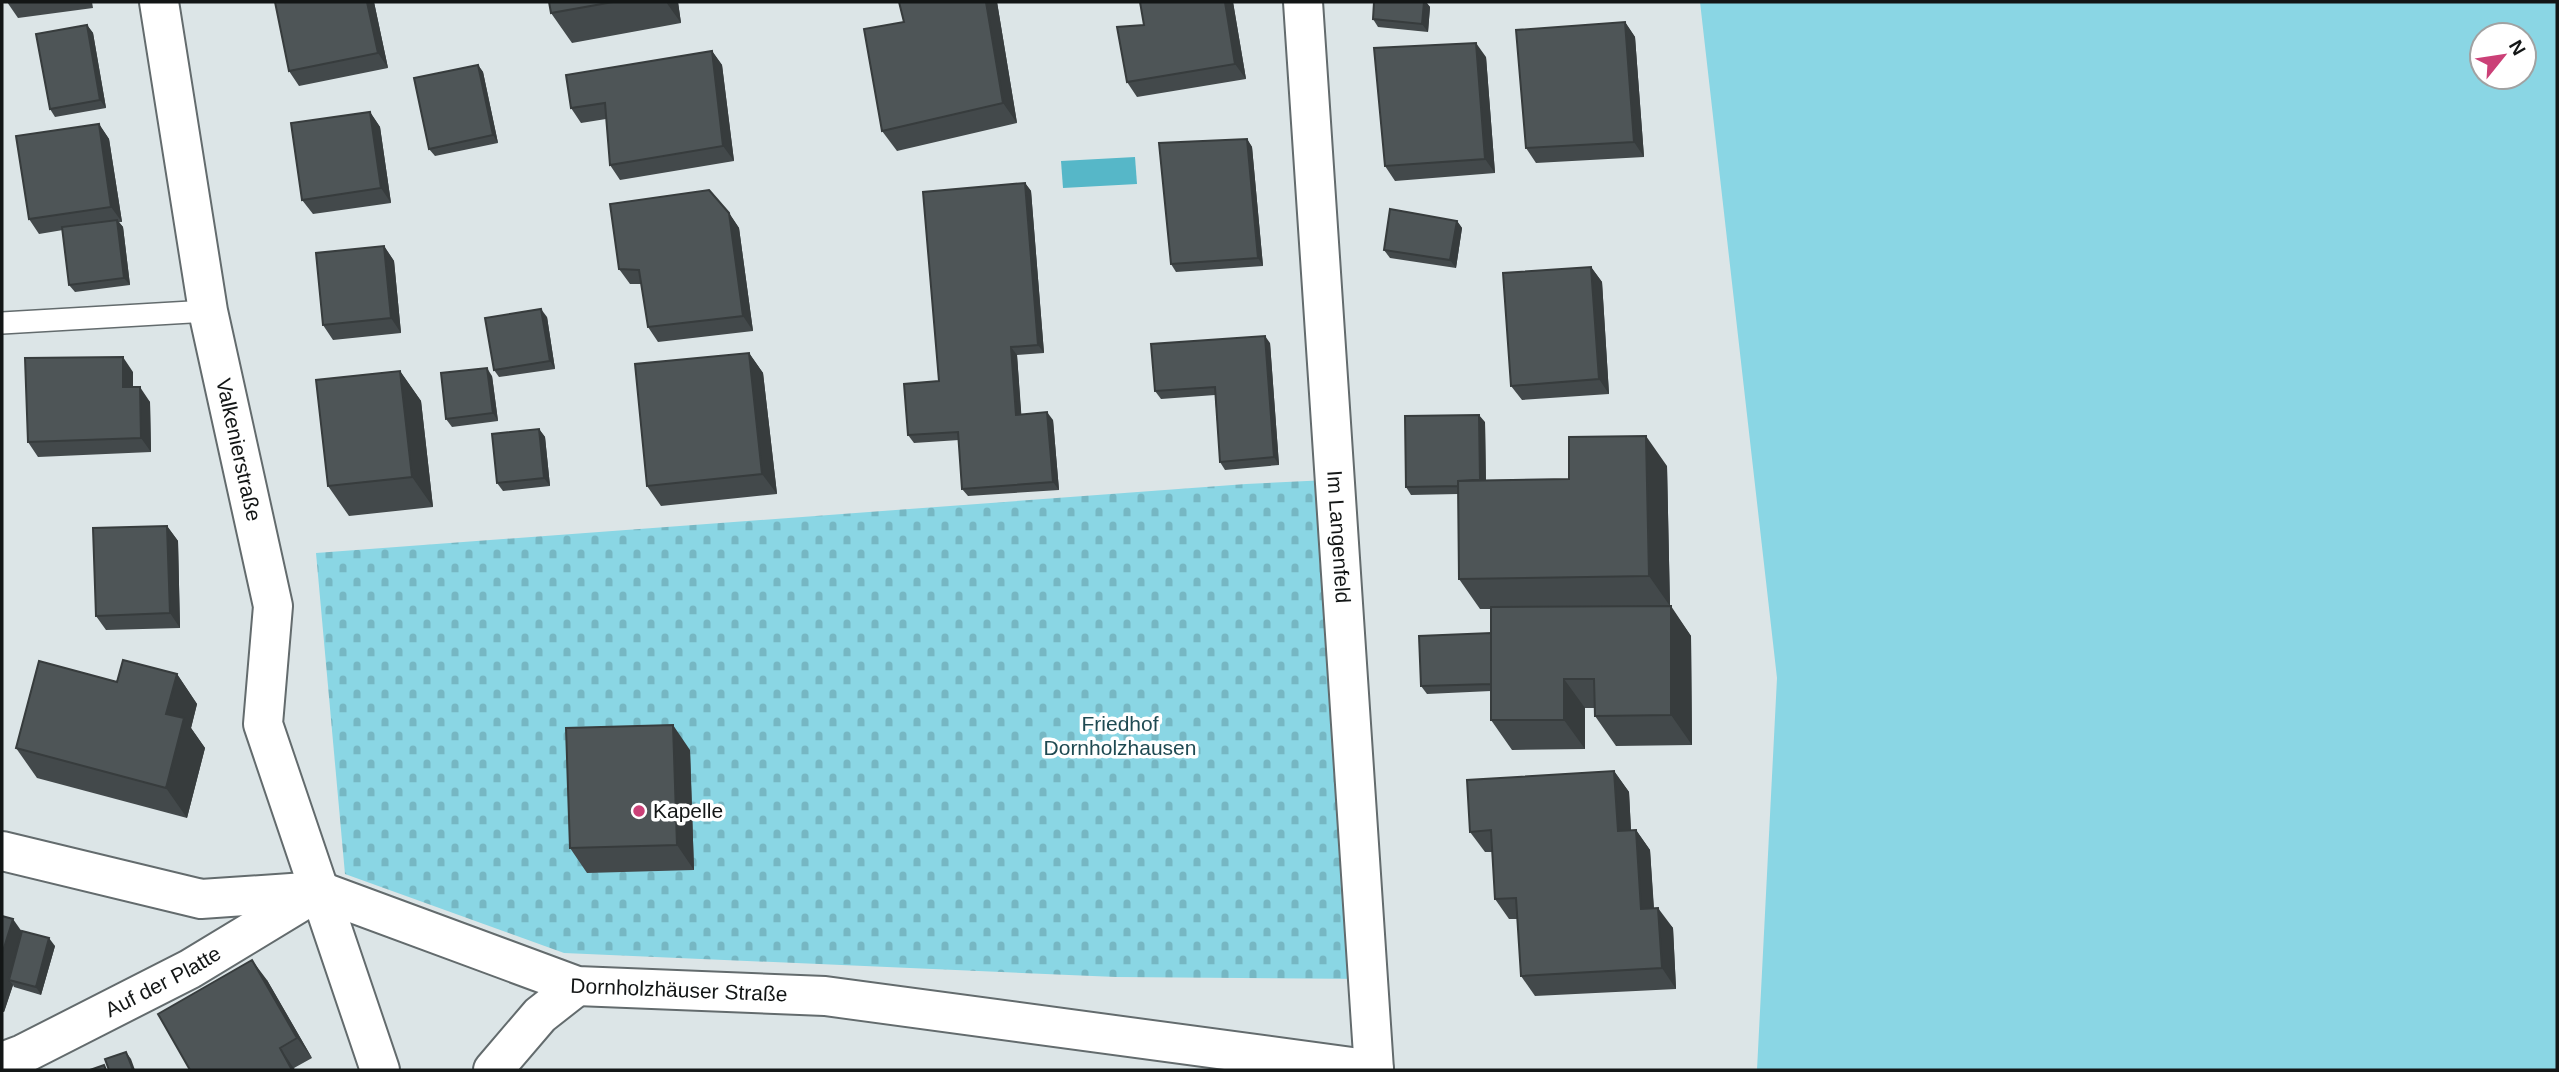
<svg xmlns="http://www.w3.org/2000/svg" width="2559" height="1072" font-family="Arial,sans-serif">
<style>
.grass{fill:#8ad6e4;fill-rule:evenodd}
.cemetery{fill:url(#cemetery-stones)}
.water{fill:#56b7c8}
.lines{fill:none;stroke-linecap:round;stroke-linejoin:round}
.service-casing{stroke:#636b6d;stroke-width:24}
.minor-casing{stroke:#636b6d;stroke-width:42}
.service{stroke:#fff;stroke-width:21}
.minor{stroke:#fff;stroke-width:38}
.wall{fill:#43494b}
.shaded-wall{fill:#373c3d}
.building{fill:#4e5557;stroke:#373c3d;stroke-width:2}
.poi-dot{fill:#cb4077;stroke:#fff;stroke-width:2.5}
.labels{text-anchor:middle;stroke-width:7;stroke-linejoin:round;paint-order:stroke}
.street-label{font-size:21px;fill:#131616;stroke:#fff}
.park-label{font-size:21px;fill:#1f4a52;stroke:#fff}
.poi-label{font-size:21px;fill:#131616;stroke:#fff;text-anchor:start}
</style>
<defs>
<pattern id="cemetery-stones" width="16" height="16" patternUnits="userSpaceOnUse" patternTransform="scale(1.75)"><rect width="16" height="16" fill="#8ad6e4"/><path d="M2 7V4a2 2 0 0 1 4 0v3zM10 15v-3a2 2 0 0 1 4 0v3z" fill="#76b7c3"/></pattern>
</defs>
<rect width="100%" height="100%" fill="#dce5e7"/>
<!-- grass -->
<path class="grass" d="M 1700,2 L 2557,2 L 2557,1070 L 1757,1070 L 1777,678 ZM 2482,35 L 2524,35 L 2524,77 L 2482,77 Z"/>
<!-- cemetery -->
<path class="cemetery" d="M 1349,479 L 1373,979 L 1116,977 L 564,953 L 345,874 L 316,553 L 1246,484 Z"/>
<!-- water -->
<path class="water" d="M 1135,157 L 1137,184 L 1063,188 L 1061,161 Z"/>
<g class="lines">
<!-- service casing -->
<g class="service-casing">
<path id="service" d="M 2,323 L 208,311"/>
</g>
<!-- minor casing -->
<g class="minor-casing">
<g id="minor">
<path id="s1" d="M 159,2 L 208,311 L 273,606 L 263,724 L 380,1070"/>
<path id="s2" d="M 1303,2 L 1374,1070"/>
<path id="s3" d="M 2,851 L 201,899 L 320,891 L 577,986 L 825,996 L 1374,1070"/>
<path id="s4" d="M 2,1062 L 23,1054 L 190,969 L 312,895"/>
<path d="M 493,1070 L 540,1015 L 577,986"/>
</g>
</g>
<!-- service -->
<use href="#service" class="service"/>
<!-- minor -->
<use href="#minor" class="minor"/>
</g>
<!-- wall -->
<path class="wall" d="M 7,2 L 92,2 L 93,8 L 18,18 Z
M 275,2 L 374,2 L 388,68 L 299,86 L 289,71 Z
M 549,2 L 678,2 L 681,23 L 572,43 L 551,13 Z
M 997,2 L 1017,123 L 897,151 L 882,131 L 904,22 Z
M 1233,2 L 1246,79 L 1137,97 L 1127,82 L 1144,25 Z
M 1374,2 L 1426,2 L 1430,7 L 1428,32 L 1378,27 L 1373,19 Z
M 1625,22 L 1635,37 L 1644,157 L 1536,163 L 1526,148 Z
M 87,25 L 93,33 L 106,108 L 55,117 L 50,109 Z
M 712,51 L 722,65 L 734,161 L 620,180 L 610,165 L 606,119 L 581,123 L 571,108 Z
M 1486,57 L 1495,173 L 1395,181 L 1385,166 Z
M 478,65 L 483,72 L 498,143 L 435,156 L 429,149 Z
M 370,112 L 380,127 L 391,203 L 313,214 L 302,200 Z
M 99,124 L 109,139 L 122,222 L 119,222 L 123,227 L 130,285 L 75,292 L 69,285 L 63,230 L 39,234 L 29,219 Z
M 1247,139 L 1252,147 L 1263,266 L 1176,272 L 1171,264 Z
M 1025,183 L 1031,191 L 1044,353 L 1017,355 L 1021,414 L 1053,420 L 1059,490 L 968,496 L 962,489 L 959,440 L 914,443 L 908,435 L 939,381 Z
M 729,213 L 739,228 L 753,331 L 658,342 L 648,327 L 641,284 L 630,284 L 619,269 Z
M 1457,221 L 1462,228 L 1456,268 L 1390,258 L 1384,250 Z
M 384,246 L 394,261 L 401,333 L 333,340 L 323,325 Z
M 1591,267 L 1602,282 L 1609,394 L 1522,400 L 1511,386 Z
M 547,317 L 555,369 L 499,377 L 494,370 Z
M 1270,343 L 1279,465 L 1225,470 L 1220,462 L 1215,395 L 1161,399 L 1155,391 Z
M 749,353 L 763,373 L 777,494 L 661,506 L 647,486 Z
M 400,371 L 421,401 L 433,507 L 349,516 L 328,486 Z
M 133,372 L 133,387 L 150,402 L 151,452 L 38,457 L 28,442 Z
M 492,376 L 498,421 L 452,427 L 446,419 Z
M 1485,422 L 1486,480 L 1569,479 L 1667,466 L 1670,606 L 1691,636 L 1692,745 L 1616,746 L 1595,716 L 1595,708 L 1585,708 L 1585,749 L 1512,750 L 1491,720 L 1491,691 L 1427,694 L 1421,686 L 1491,633 L 1491,609 L 1480,609 L 1459,579 L 1458,494 L 1411,495 L 1406,487 Z
M 539,429 L 545,437 L 550,486 L 503,491 L 497,483 Z
M 167,526 L 178,541 L 180,628 L 106,630 L 96,616 Z
M 177,674 L 197,704 L 191,728 L 205,748 L 187,818 L 37,778 L 16,748 L 117,682 Z
M 690,750 L 694,870 L 587,873 L 570,848 Z
M 1614,771 L 1629,792 L 1631,830 L 1636,830 L 1650,850 L 1654,908 L 1673,928 L 1676,989 L 1535,996 L 1521,976 L 1518,919 L 1509,919 L 1495,899 L 1492,852 L 1485,852 L 1470,832 Z
M 2,916 L 22,931 L 55,946 L 41,995 L 14,987 L 13,985 L 4,1012 L 2,1012 Z
M 267,980 L 312,1058 L 294,1068 L 295,1070 L 190,1070 Z"/>
<!-- shaded-wall -->
<path class="shaded-wall" d="M 367,2 L 374,2 L 388,68 L 378,53 Z
M 666,2 L 678,2 L 681,23 Z
M 986,2 L 997,2 L 1017,123 L 1003,103 Z
M 1225,2 L 1233,2 L 1246,79 L 1235,64 Z
M 1424,2 L 1426,2 L 1430,7 L 1428,32 L 1422,24 Z
M 1625,22 L 1635,37 L 1644,157 L 1634,142 Z
M 87,25 L 93,33 L 106,108 L 100,100 Z
M 1476,43 L 1486,57 L 1495,173 L 1485,159 Z
M 712,51 L 722,65 L 734,161 L 723,146 Z
M 478,65 L 483,72 L 498,143 L 493,135 Z
M 370,112 L 380,127 L 391,203 L 381,188 Z
M 99,124 L 109,139 L 122,222 L 111,207 Z
M 1247,139 L 1252,147 L 1263,266 L 1258,258 Z
M 1025,183 L 1031,191 L 1044,353 L 1038,345 Z
M 729,213 L 739,228 L 753,331 L 743,316 Z
M 117,220 L 123,227 L 130,285 L 124,278 Z
M 1457,221 L 1462,228 L 1456,268 L 1450,260 Z
M 384,246 L 394,261 L 401,333 L 391,318 Z
M 1591,267 L 1602,282 L 1609,394 L 1599,379 Z
M 541,309 L 547,317 L 555,369 L 550,361 Z
M 1265,336 L 1270,343 L 1279,465 L 1274,457 Z
M 1011,347 L 1017,355 L 1022,423 L 1016,415 Z
M 749,353 L 763,373 L 777,494 L 762,474 Z
M 123,357 L 133,372 L 133,402 L 123,387 Z
M 487,368 L 492,376 L 498,421 L 493,413 Z
M 400,371 L 421,401 L 433,507 L 412,477 Z
M 140,387 L 150,402 L 151,452 L 141,438 Z
M 1047,412 L 1053,420 L 1059,490 L 1053,482 Z
M 1479,415 L 1485,422 L 1486,493 L 1480,486 Z
M 539,429 L 545,437 L 550,486 L 544,478 Z
M 1646,436 L 1667,466 L 1670,606 L 1649,576 Z
M 167,526 L 178,541 L 180,628 L 170,613 Z
M 1671,606 L 1691,636 L 1692,745 L 1671,715 Z
M 177,674 L 197,704 L 191,728 L 205,748 L 187,818 L 166,788 L 166,714 Z
M 1564,679 L 1585,708 L 1585,749 L 1564,720 Z
M 673,725 L 690,750 L 694,870 L 677,845 Z
M 1614,771 L 1629,792 L 1632,852 L 1618,831 Z
M 1636,830 L 1650,850 L 1655,929 L 1641,909 Z
M 1658,908 L 1673,928 L 1676,989 L 1662,968 Z
M 13,919 L 27,939 L 9,980 L 13,985 L 4,1012 L 2,1008 L 2,954 Z
M 49,938 L 55,946 L 41,995 L 36,987 Z
M 252,960 L 267,980 L 312,1058 L 297,1038 Z
M 280,1048 L 295,1070 L 292,1070 Z
M 126,1052 L 131,1059 L 135,1070 L 133,1070 Z"/>
<!-- building -->
<path class="building" d="M 275,2 L 367,2 L 378,53 L 289,71 Z
M 549,2 L 613,2 L 551,13 Z
M 899,2 L 986,2 L 1003,103 L 882,131 L 864,29 L 904,22 Z
M 1140,2 L 1225,2 L 1235,64 L 1127,82 L 1117,27 L 1144,25 Z
M 1374,2 L 1424,2 L 1422,24 L 1373,19 Z
M 1625,22 L 1634,142 L 1526,148 L 1516,30 Z
M 87,25 L 100,100 L 50,109 L 36,34 Z
M 1476,43 L 1485,159 L 1385,166 L 1374,48 Z
M 712,51 L 723,146 L 610,165 L 605,103 L 571,108 L 566,75 Z
M 478,65 L 493,135 L 429,149 L 414,78 Z
M 370,112 L 381,188 L 302,200 L 291,123 Z
M 99,124 L 111,207 L 29,219 L 16,136 Z
M 1247,139 L 1258,258 L 1171,264 L 1159,143 Z
M 1025,183 L 1038,345 L 1011,347 L 1016,415 L 1047,412 L 1053,482 L 962,489 L 958,432 L 908,435 L 904,384 L 939,381 L 923,192 Z
M 709,190 L 729,213 L 743,316 L 648,327 L 639,270 L 619,269 L 610,204 Z
M 1390,209 L 1457,221 L 1450,260 L 1384,250 Z
M 117,220 L 124,278 L 69,285 L 62,227 Z
M 384,246 L 391,318 L 323,325 L 316,253 Z
M 1591,267 L 1599,379 L 1511,386 L 1503,273 Z
M 541,309 L 550,361 L 494,370 L 485,318 Z
M 1265,336 L 1274,457 L 1220,462 L 1215,387 L 1155,391 L 1151,344 Z
M 749,353 L 762,474 L 647,486 L 635,364 Z
M 123,357 L 123,387 L 140,387 L 141,438 L 28,442 L 25,358 Z
M 487,368 L 493,413 L 446,419 L 441,373 Z
M 400,371 L 412,477 L 328,486 L 316,380 Z
M 1479,415 L 1480,480 L 1458,481 L 1458,486 L 1406,487 L 1405,416 Z
M 539,429 L 544,478 L 497,483 L 492,434 Z
M 1646,436 L 1649,576 L 1459,579 L 1458,481 L 1569,479 L 1569,437 Z
M 167,526 L 170,613 L 96,616 L 93,528 Z
M 1671,606 L 1671,715 L 1595,716 L 1594,679 L 1564,679 L 1564,720 L 1491,720 L 1491,607 Z
M 1491,633 L 1491,684 L 1421,686 L 1419,636 Z
M 123,660 L 177,674 L 166,714 L 184,718 L 166,788 L 16,748 L 39,661 L 117,682 Z
M 673,725 L 677,845 L 570,848 L 566,728 Z
M 1614,771 L 1618,831 L 1636,830 L 1641,909 L 1658,908 L 1662,968 L 1521,976 L 1516,898 L 1495,899 L 1491,830 L 1470,832 L 1467,780 Z
M 2,916 L 13,919 L 2,954 Z
M 22,931 L 49,938 L 36,987 L 9,980 Z
M 252,960 L 297,1038 L 280,1048 L 292,1070 L 190,1070 L 158,1014 Z
M 126,1052 L 133,1070 L 109,1070 L 105,1059 Z
M 104,1065 L 106,1070 L 90,1070 Z"/>
<!-- markers -->
<circle class="poi-dot" cx="639" cy="811" r="7"/>
<g class="labels">
<!-- street labels -->
<g class="street-label">
<text dy="7" stroke="none"><textPath href="#s1" startOffset="455">Valkenierstraße</textPath></text>
<text dy="7" stroke="none"><textPath href="#s2" startOffset="536">Im Langenfeld</textPath></text>
<text dy="7" stroke="none"><textPath href="#s4" startOffset="180">Auf der Platte</textPath></text>
<text dy="7" stroke="none"><textPath href="#s3" startOffset="700">Dornholzhäuser Straße</textPath></text>
</g>
<!-- park labels -->
<g class="park-label">
<text x="1120" y="731">Friedhof<tspan x="1120" dy="24">Dornholzhausen</tspan></text>
</g>
<!-- poi labels -->
<g class="poi-label">
<text x="653" y="818">Kapelle</text>
</g>
</g>
<!-- border -->
<rect width="2559" height="1072" fill="none" stroke="#131616" stroke-width="7"/>
<!-- north arrow -->
<g transform="translate(2503 56) rotate(60)"><circle r="33" fill="#ffffff" stroke="#a1a2a2" stroke-width="2"/>
<path d="M0-5L12 26L0 18L-12 26Z" fill="#cb4077"/>
<text y="-10" font-size="19" font-weight="bold" text-anchor="middle" fill="#131616">N</text>
</g>
</svg>
